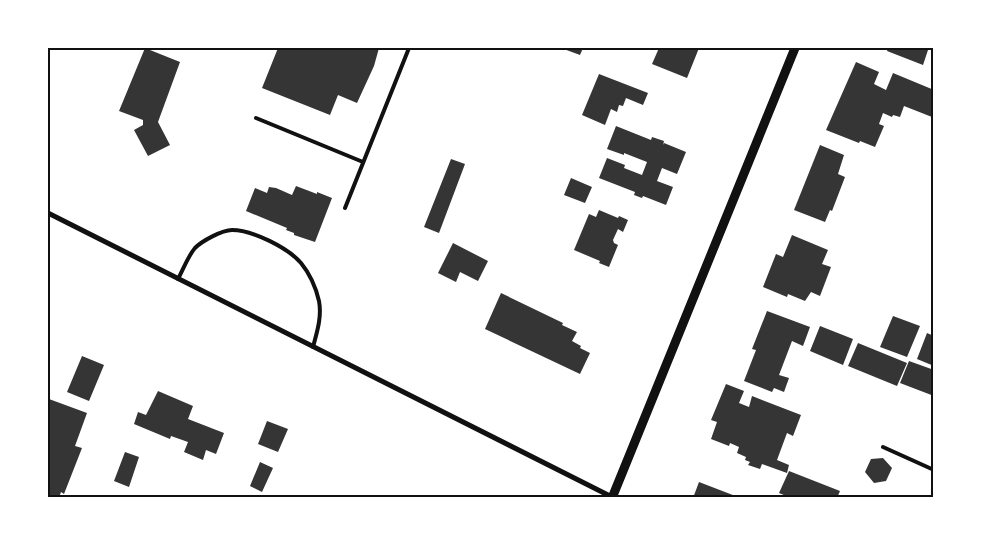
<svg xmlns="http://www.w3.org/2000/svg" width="981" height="545" font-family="Inter,sans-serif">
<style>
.building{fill:#353535}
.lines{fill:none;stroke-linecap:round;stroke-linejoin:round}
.service{stroke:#111;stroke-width:4}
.minor{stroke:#111;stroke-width:5}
.tertiary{stroke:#111;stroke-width:9}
.neatline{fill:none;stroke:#111;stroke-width:2}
</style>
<rect width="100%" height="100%" fill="#fff"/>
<!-- building -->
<path class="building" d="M 145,48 L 180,62 L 158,122 L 170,145 L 148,156 L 134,130 L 143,125 L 143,120 L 119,111 Z
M 278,48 L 379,48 L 374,66 L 357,103 L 338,95 L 330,115 L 262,88 Z
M 561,48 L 583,48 L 580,55 Z
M 659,48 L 699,48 L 687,78 L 652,64 Z
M 888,48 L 927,48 L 926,49 L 928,50 L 923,65 L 887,51 Z
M 856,62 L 879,72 L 874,84 L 886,90 L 893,73 L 934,90 L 934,113 L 932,117 L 904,106 L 900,117 L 893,115 L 892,117 L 883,113 L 879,124 L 884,126 L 875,147 L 860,141 L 859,143 L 826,130 Z
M 599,74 L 648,93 L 643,105 L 626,98 L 623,106 L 619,105 L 617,112 L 611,109 L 605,125 L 582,115 Z
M 616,126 L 651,140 L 652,137 L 664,141 L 663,145 L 664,143 L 686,152 L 677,174 L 662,168 L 657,181 L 673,187 L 666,205 L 643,196 L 642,198 L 634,195 L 635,192 L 599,178 L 607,158 L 625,165 L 624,168 L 642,175 L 647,162 L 624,153 L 624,155 L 607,149 Z
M 820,145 L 844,155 L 838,174 L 845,177 L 832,211 L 830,210 L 825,222 L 794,210 Z
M 451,159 L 465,164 L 439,233 L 424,227 Z
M 571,178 L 592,187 L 585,203 L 564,195 Z
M 296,186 L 317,194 L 317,192 L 332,198 L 315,242 L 294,235 L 294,233 L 286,230 L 287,228 L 246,211 L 255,188 L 267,193 L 269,187 L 276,188 L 292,195 Z
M 599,210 L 618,218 L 619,216 L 628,220 L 623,232 L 618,229 L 613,240 L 614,243 L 618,245 L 609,267 L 599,263 L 600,261 L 574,250 L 589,214 L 596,217 Z
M 792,235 L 828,250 L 822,264 L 831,267 L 820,296 L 811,292 L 805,301 L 788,294 L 787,297 L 763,287 L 776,254 L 783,257 Z
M 453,243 L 488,261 L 478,281 L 460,272 L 456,282 L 438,273 Z
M 501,293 L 563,323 L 562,325 L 577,332 L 572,341 L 581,346 L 580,348 L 590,353 L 580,374 L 485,329 Z
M 767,311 L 810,327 L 803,346 L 792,341 L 779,375 L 789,378 L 784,392 L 774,388 L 772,392 L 744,381 L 756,350 L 752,349 Z
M 893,316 L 920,326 L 907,357 L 880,347 Z
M 820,326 L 853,339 L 843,365 L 810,351 Z
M 927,333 L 934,336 L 934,366 L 917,359 Z
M 858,343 L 907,363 L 897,386 L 848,366 Z
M 82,356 L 104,365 L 89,401 L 67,392 Z
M 909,361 L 934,370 L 934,396 L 900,383 Z
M 726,384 L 744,391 L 739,403 L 749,407 L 752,396 L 801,415 L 793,436 L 787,433 L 777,460 L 789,465 L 787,473 L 762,464 L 760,469 L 748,465 L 750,462 L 745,460 L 746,457 L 737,453 L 739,447 L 730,443 L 729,446 L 711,439 L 717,422 L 711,420 Z
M 158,391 L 193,406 L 188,419 L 224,433 L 216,454 L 206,450 L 203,460 L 184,452 L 188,442 L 171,436 L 170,439 L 134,424 L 138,412 L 146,415 Z
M 49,399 L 87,413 L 75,446 L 82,448 L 64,494 L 61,492 L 59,498 L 48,498 L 48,402 Z
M 267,421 L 288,429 L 278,452 L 258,444 Z
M 125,452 L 139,457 L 129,487 L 114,481 Z
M 883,458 L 892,468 L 886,481 L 874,483 L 865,472 L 871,459 Z
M 260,462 L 273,468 L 262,492 L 250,486 Z
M 789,471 L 840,491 L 837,498 L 791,498 L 779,493 Z
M 699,482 L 738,497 L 738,498 L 693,498 Z"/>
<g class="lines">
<!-- service -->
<path class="service" d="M 256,118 L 363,162
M 345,208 L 409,48
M 178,279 C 183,270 188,256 195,248 C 202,241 222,230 232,230 C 253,230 288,248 301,263 C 310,274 316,288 319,301 C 322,317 317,332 313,347
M 883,447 L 934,470"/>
<!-- minor -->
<path class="minor" d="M 48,213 L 612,497"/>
<!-- tertiary -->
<path class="tertiary" d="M 612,498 L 795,48"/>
</g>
<!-- border -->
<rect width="981" height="545" fill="none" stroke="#ffffff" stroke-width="98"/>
<rect x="49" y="49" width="883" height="447" class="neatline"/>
</svg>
